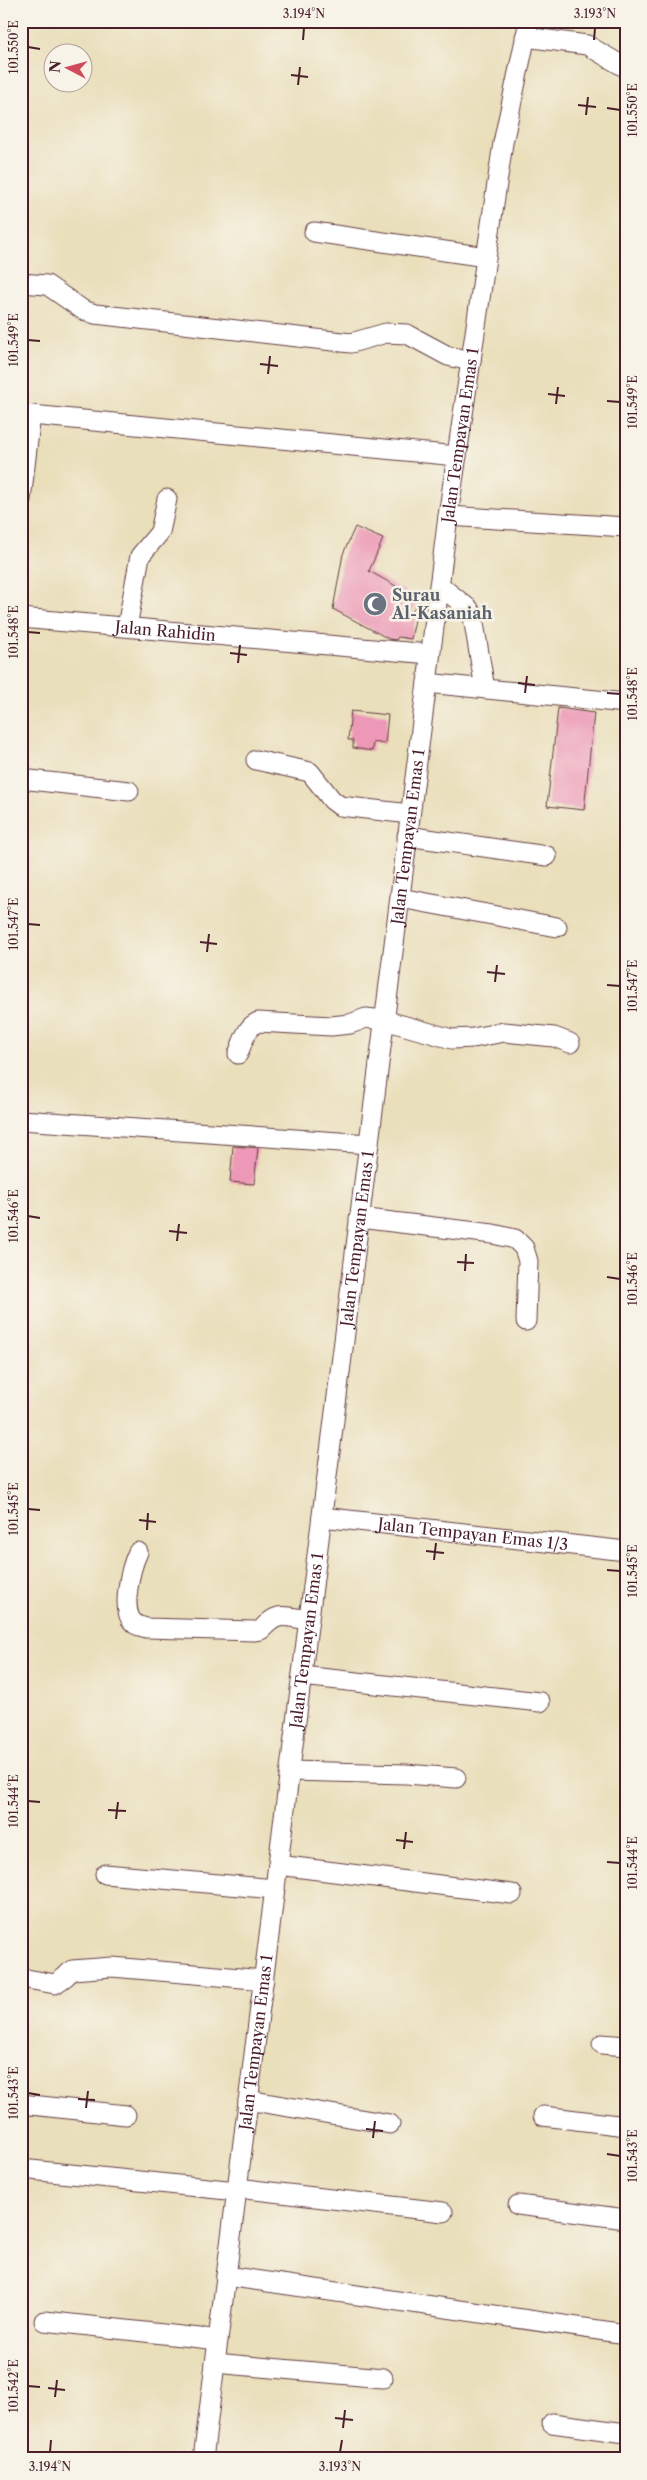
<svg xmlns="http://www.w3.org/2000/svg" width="647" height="2480" font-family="'Libre Caslon Text',serif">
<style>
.building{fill:#ec98b6}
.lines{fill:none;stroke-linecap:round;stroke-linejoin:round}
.minor-casing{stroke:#623c41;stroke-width:21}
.minor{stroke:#fff;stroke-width:19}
.ticks{fill:none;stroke:#4a1f2b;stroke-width:2}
.labels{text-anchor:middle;stroke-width:5;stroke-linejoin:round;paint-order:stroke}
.street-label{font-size:16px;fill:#4a1f2b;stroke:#f7f3e8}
.worship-label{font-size:16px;font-weight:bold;fill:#5b616d;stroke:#f7f3e8;text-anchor:start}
.neatline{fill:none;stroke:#4a1f2b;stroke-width:2}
.ticks-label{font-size:12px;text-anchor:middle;fill:#4a1f2b}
</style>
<rect width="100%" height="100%" fill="#f7f3e8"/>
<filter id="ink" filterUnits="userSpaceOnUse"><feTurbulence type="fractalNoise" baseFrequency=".02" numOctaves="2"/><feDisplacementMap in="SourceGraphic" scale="10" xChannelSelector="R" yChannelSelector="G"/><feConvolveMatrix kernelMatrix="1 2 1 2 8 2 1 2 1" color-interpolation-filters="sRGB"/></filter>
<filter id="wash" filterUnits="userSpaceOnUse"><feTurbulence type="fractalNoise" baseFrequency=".0096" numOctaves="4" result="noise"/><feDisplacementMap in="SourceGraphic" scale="20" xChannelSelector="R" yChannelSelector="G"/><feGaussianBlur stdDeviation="1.12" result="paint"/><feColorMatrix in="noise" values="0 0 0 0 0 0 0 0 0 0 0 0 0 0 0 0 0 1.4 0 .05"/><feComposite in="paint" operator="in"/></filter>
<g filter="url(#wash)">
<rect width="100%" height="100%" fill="#eadfbb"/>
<g id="blocks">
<!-- building -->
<path class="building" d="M 355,527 L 383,539 L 369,571 L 419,599 L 411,614 L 415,620 L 411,639 L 398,637 L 396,640 L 389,639 L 333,609 L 343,554 Z
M 558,708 L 594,713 L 584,810 L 547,806 Z
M 351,711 L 388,715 L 385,744 L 373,742 L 372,751 L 353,748 L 353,740 L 348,740 Z
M 233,1146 L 258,1148 L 254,1184 L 230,1182 Z"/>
</g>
</g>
<g filter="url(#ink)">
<use href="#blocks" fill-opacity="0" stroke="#623c41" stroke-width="1"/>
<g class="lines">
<!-- minor casing -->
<g class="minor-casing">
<g id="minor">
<path d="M 525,37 L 587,45 L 626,68"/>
<path d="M 314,232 L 486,257"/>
<path d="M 21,283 L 47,285 L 83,310 L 95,314 L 351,343 L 386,333 L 407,334 L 448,356 L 471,361"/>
<path d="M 21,414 L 457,456"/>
<path d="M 21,500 L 31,415"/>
<path d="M 448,516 L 626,527"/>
<path d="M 439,585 L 469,609 L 473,617 L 485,689"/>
<path id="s1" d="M 21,618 L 430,654"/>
<path d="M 127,627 L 140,556 L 160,532 L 167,499"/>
<path d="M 427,683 L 626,703"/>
<path d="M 256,760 L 310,772 L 332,800 L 340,806 L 410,814"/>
<path d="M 21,779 L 129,791"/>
<path d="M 407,836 L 547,856"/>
<path d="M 400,898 L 557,927"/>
<path d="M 238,1054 C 243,1042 246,1027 258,1022 L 331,1026 L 350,1024 L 366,1018 L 384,1020 L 452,1039 L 473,1038 L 504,1032 L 554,1037 L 570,1043"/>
<path d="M 21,1120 L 369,1144"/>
<path d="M 359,1218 L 493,1234 L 515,1239 L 524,1248 L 528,1261 L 526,1321"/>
<path id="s2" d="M 322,1517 L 626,1551"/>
<path d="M 138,1552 C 131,1567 119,1612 135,1624 C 138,1626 143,1627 146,1628 L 255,1631 L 261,1630 C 279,1610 284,1617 309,1620"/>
<path d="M 302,1676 L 540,1702"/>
<path d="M 290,1771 L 406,1774 L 456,1778"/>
<path d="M 278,1865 L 512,1894"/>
<path d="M 105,1874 L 275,1889"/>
<path d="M 21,1978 L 55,1984 L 65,1977 L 72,1970 L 112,1967 L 264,1980"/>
<path d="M 602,2044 L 626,2046"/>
<path d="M 248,2100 L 390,2124"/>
<path d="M 21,2104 L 126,2115"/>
<path d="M 543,2116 L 626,2126"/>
<path d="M 21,2169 L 237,2191"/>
<path d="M 237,2188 L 443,2212"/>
<path d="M 518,2205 L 626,2219"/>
<path d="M 226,2276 L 626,2334"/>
<path d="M 44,2321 L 218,2340"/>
<path d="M 215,2363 L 383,2378"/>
<path d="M 552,2423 L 626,2433"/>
<path id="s3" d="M 203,2459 L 448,516 L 503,143 L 529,21"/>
</g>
</g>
<!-- minor -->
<use href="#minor" class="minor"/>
</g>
</g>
<!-- ticks -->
<path class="ticks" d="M 303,40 L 304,28M 594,40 L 595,28M 28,47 L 40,49M 291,75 L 308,77M 298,85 L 300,67M 578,105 L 596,107M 607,108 L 620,110M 586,115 L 588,97M 28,340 L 40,341M 260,364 L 278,366M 268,374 L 270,356M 548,394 L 565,396M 607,401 L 620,402M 556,404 L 558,387M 28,632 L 40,633M 230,653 L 247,655M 238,663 L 240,645M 518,683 L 535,685M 525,693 L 527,676M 607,693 L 620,694M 28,924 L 40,925M 200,942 L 217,944M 207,952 L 209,934M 487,972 L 505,974M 495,982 L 497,965M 607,985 L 620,986M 28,1216 L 40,1218M 169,1231 L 187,1233M 177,1241 L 179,1224M 457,1262 L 474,1263M 465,1271 L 466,1254M 607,1277 L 620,1279M 28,1509 L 40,1510M 139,1520 L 156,1522M 147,1530 L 148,1513M 426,1551 L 444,1553M 434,1560 L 436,1543M 607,1570 L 620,1571M 28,1801 L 40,1802M 108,1810 L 126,1811M 116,1819 L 118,1802M 396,1840 L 413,1842M 404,1849 L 406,1832M 607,1862 L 620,1863M 28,2093 L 40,2095M 78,2099 L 95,2100M 86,2108 L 88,2091M 366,2129 L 383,2131M 373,2138 L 375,2121M 607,2154 L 620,2156M 28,2386 L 40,2387M 48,2388 L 65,2390M 55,2397 L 57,2380M 335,2418 L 353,2420M 343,2428 L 345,2410M 50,2452 L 51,2440M 340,2452 L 342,2440"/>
<!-- icons -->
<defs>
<g id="mosque-disc" transform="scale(1.25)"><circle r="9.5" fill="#6b7280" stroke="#f7f3e8"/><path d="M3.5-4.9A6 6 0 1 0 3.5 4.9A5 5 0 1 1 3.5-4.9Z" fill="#fff"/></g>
</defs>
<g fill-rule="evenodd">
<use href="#mosque-disc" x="375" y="604"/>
</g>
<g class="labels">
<!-- street labels -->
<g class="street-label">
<text dy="6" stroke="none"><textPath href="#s3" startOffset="2040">Jalan Tempayan Emas 1</textPath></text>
<text dy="6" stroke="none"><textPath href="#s1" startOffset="145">Jalan Rahidin</textPath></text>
<text dy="6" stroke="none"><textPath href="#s3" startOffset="1635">Jalan Tempayan Emas 1</textPath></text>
<text dy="6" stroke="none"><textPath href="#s3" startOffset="1230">Jalan Tempayan Emas 1</textPath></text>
<text dy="6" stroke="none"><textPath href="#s2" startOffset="152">Jalan Tempayan Emas 1/3</textPath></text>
<text dy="6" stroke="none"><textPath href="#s3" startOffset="825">Jalan Tempayan Emas 1</textPath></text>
<text dy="6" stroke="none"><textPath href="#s3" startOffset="420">Jalan Tempayan Emas 1</textPath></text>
</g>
<!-- worship labels -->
<g class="worship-label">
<text x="392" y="601">Surau<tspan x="392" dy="18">Al-Kasaniah</tspan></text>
</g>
</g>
<!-- margin -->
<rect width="647" height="2480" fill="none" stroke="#f7f3e8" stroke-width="55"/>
<!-- north arrow -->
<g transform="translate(68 68) rotate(276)"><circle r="24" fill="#f7f3e8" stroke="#b29e9c"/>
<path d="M0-4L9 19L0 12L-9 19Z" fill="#d1495b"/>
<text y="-8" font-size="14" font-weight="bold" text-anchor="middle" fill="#4a1f2b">N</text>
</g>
<rect x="28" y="28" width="592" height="2424" class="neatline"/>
<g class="ticks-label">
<text x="304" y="18">3.194°N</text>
<text x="595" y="18">3.193°N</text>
<text transform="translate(14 47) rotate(-90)" y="4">101.550°E</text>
<text transform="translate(633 110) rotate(-90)" y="4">101.550°E</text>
<text transform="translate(14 340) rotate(-90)" y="4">101.549°E</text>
<text transform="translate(633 402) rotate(-90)" y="4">101.549°E</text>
<text transform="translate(14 632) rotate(-90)" y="4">101.548°E</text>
<text transform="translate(633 694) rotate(-90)" y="4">101.548°E</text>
<text transform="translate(14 924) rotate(-90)" y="4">101.547°E</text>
<text transform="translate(633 986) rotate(-90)" y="4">101.547°E</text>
<text transform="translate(14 1216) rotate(-90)" y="4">101.546°E</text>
<text transform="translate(633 1279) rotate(-90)" y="4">101.546°E</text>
<text transform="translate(14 1509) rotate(-90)" y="4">101.545°E</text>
<text transform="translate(633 1571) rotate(-90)" y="4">101.545°E</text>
<text transform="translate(14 1801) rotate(-90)" y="4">101.544°E</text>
<text transform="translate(633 1863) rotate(-90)" y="4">101.544°E</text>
<text transform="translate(14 2093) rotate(-90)" y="4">101.543°E</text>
<text transform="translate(633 2156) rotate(-90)" y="4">101.543°E</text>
<text transform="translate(14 2386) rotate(-90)" y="4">101.542°E</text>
<text x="50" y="2471">3.194°N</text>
<text x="340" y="2471">3.193°N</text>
</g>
</svg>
